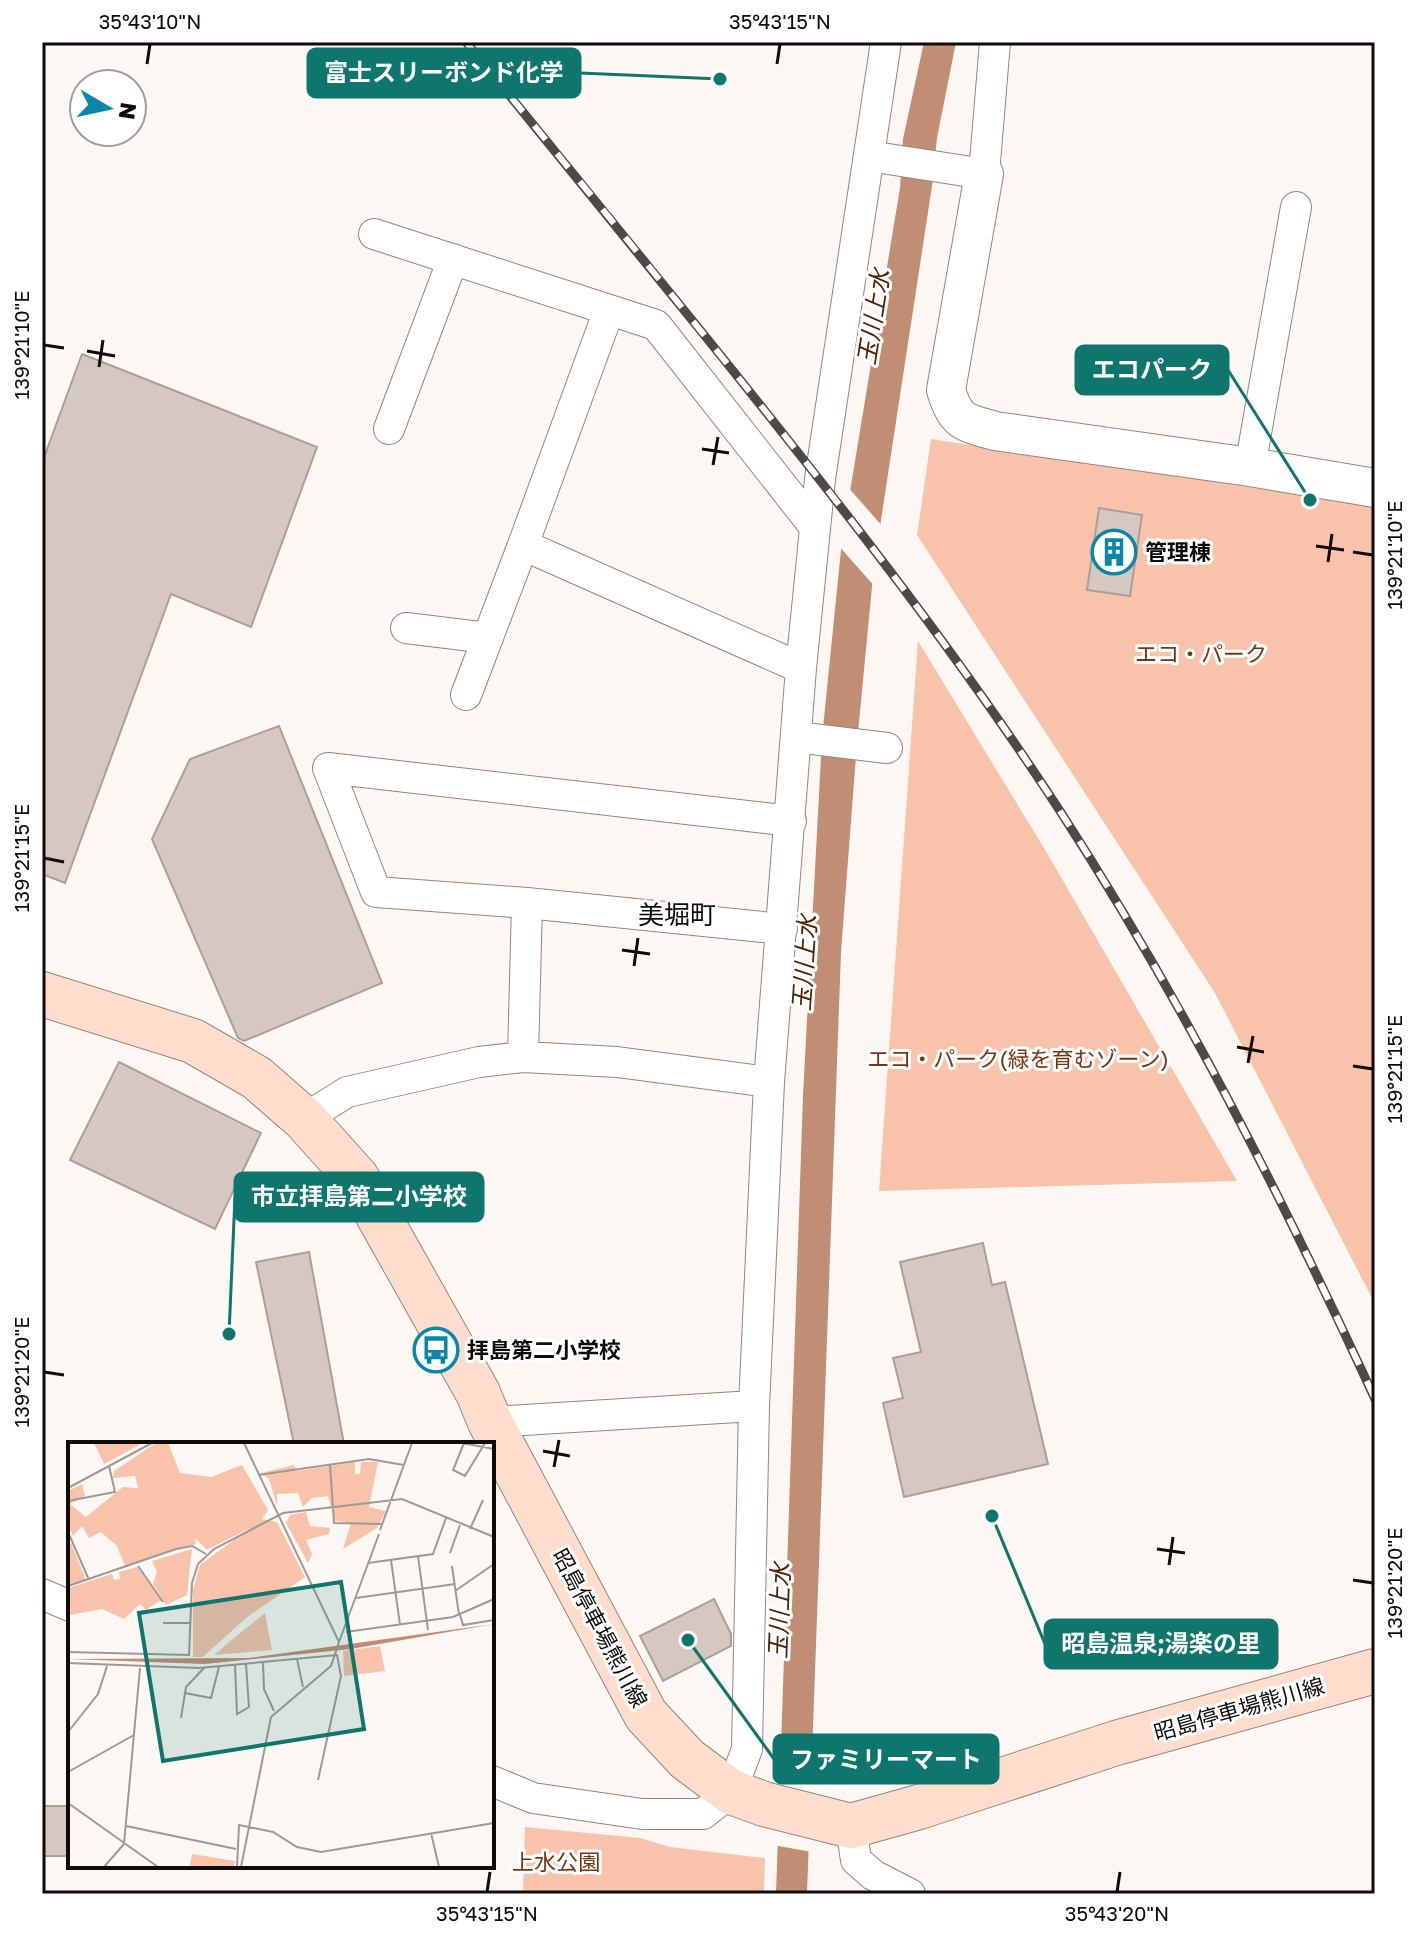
<svg xmlns="http://www.w3.org/2000/svg" width="1417" height="1936" font-family="'Golos Text','Noto Sans JP',sans-serif">
<style>
.green{fill:#f8c2ab}
.water{fill:#c28d75}
.pier{fill:#fdf7f4}
.building{fill:#d6c7c0;stroke:#ad9f98;stroke-width:2}
.lines{fill:none;stroke-linecap:round;stroke-linejoin:round}
.minor-casing{stroke:#93857e;stroke-width:32}
.tertiary-casing{stroke:#93857e;stroke-width:40}
.secondary-casing{stroke:#93857e;stroke-width:46}
.minor{stroke:#fff;stroke-width:30}
.tertiary{stroke:#fff;stroke-width:38}
.secondary{stroke:#feddcd;stroke-width:44}
.rail-casing{stroke:#4d4946;stroke-width:9}
.rail{stroke:#fff;stroke-width:6;stroke-dasharray:18;stroke-linecap:butt}
.ticks{fill:none;stroke:#0f0b08;stroke-width:3}
.labels{text-anchor:middle;stroke-width:6;stroke-linejoin:round;paint-order:stroke}
.poi-label{font-size:22px;font-weight:bold;fill:#0f0b08;stroke:#fff;text-anchor:start}
.park-label{font-size:22px;fill:#783513;stroke:#fff}
.street-label{font-size:22px;fill:#0f0b08;stroke:#fff}
.water-label{font-size:24px;font-style:italic;fill:#522005;stroke:#fff}
.quarter-label{font-size:26px;fill:#0f0b08;stroke:#fff}
.inset-road{fill:none;stroke:#9e9996;stroke-width:2}
.view{fill:#0f766e;fill-opacity:0.15;stroke:#0f766e;stroke-width:4}
.inset-edge{fill:none;stroke:#0f0b08;stroke-width:4}
.leader{fill:none;stroke:#0f766e;stroke-width:3}
.callout-dot{fill:#0f766e;stroke:#fff;stroke-width:3}
.callout{fill:#0f766e;stroke:#0f766e;stroke-width:3}
.callout-label{font-size:24px;text-anchor:middle;font-weight:bold;fill:#fff}
.neatline{fill:none;stroke:#0f0b08;stroke-width:3}
.ticks-label{font-size:20px;text-anchor:middle;fill:#0f0b08}
</style>
<rect width="100%" height="100%" fill="#fdf7f4"/>
<!-- green -->
<path class="green" d="M 931,439 L 1375,506 L 1375,1304 L 1215,993 L 917,535 Z
M 918,641 L 1047,853 L 1237,1181 L 879,1191 Z
M 525,1827 L 640,1838 L 670,1847 L 765,1858 L 764,1894 L 523,1894 Z"/>
<!-- water -->
<path class="water" d="M 924,42 L 956,42 L 937,138 L 932,186 L 874,566 L 857,743 L 841,952 L 807,1894 L 776,1894 L 803,1095 L 822,738 L 842,540 L 900,188 L 903,139 Z"/>
<!-- pier -->
<path class="pier" d="M 847,486 L 884,528 L 876,588 L 838,545 Z
M 776,1774 L 814,1781 L 812,1852 L 773,1845 Z"/>
<!-- building -->
<path class="building" d="M 82,354 L 317,447 L 251,627 L 171,594 L 65,883 L 42,874 L 42,463 Z
M 1099,508 L 1142,515 L 1130,596 L 1087,590 Z
M 279,726 L 382,983 L 244,1041 L 238,1038 L 152,839 L 190,759 Z
M 119,1062 L 261,1133 L 215,1229 L 70,1160 Z
M 983,1243 L 992,1285 L 1005,1282 L 1048,1464 L 904,1497 L 883,1403 L 903,1398 L 893,1358 L 921,1352 L 900,1262 Z
M 309,1252 L 344,1444 L 294,1444 L 256,1262 Z
M 714,1599 L 731,1634 L 731,1646 L 663,1681 L 640,1636 Z
M 42,1806 L 70,1806 L 70,1856 L 42,1856 Z"/>
<g class="lines">
<!-- minor casing -->
<g class="minor-casing">
<path id="minor" d="M 869,156 L 984,174 L 995,42
M 374,234 L 656,325 L 814,526
M 609,310 L 523,545 L 801,668
M 389,429 L 453,259
M 1250,467 L 1296,207
M 406,628 L 488,638
M 466,695 L 523,545
M 796,737 L 887,748
M 782,929 L 527,903 L 376,892 L 328,768 L 791,821
M 523,1057 L 527,903
M 304,1119 L 347,1092 L 479,1062 L 523,1057 L 617,1062 L 769,1082
M 490,1422 L 754,1406
M 42,1594 L 70,1606
M 492,1781 L 533,1798 L 642,1814 L 703,1814 L 731,1792 L 747,1749 L 754,1406 L 769,1082 L 801,668 L 820,479 L 886,42
M 851,1826 L 856,1860 L 873,1875 L 910,1894"/>
</g>
<!-- tertiary casing -->
<g class="tertiary-casing">
<path id="tertiary" d="M 984,174 L 946,390 C 956,423 964,422 995,431 L 1250,467 L 1375,488"/>
</g>
<!-- secondary casing -->
<g class="secondary-casing">
<path id="secondary" d="M 42,994 L 193,1041 L 257,1078 L 304,1119 L 357,1178 L 478,1393 L 490,1422 L 646,1715 L 687,1759 L 731,1792 L 764,1804 L 851,1826 L 919,1807 L 1116,1743 L 1375,1671"/>
</g>
<!-- minor -->
<use href="#minor" class="minor"/>
<!-- tertiary -->
<use href="#tertiary" class="tertiary"/>
<!-- secondary -->
<use href="#secondary" class="secondary"/>
<!-- rail casing -->
<g class="rail-casing">
<path id="rail" d="M 466,42 C 546,140 626,238 705,336 C 829,490 952,645 1060,811 C 1181,998 1282,1197 1375,1399"/>
</g>
<!-- rail -->
<use href="#rail" class="rail"/>
</g>
<!-- ticks -->
<path class="ticks" d="M 147,64 L 150,44M 777,64 L 780,44M 44,345 L 64,348M 87,351 L 115,356M 99,367 L 103,340M 702,449 L 729,453M 713,465 L 718,437M 1316,546 L 1344,550M 1353,552 L 1373,555M 1328,562 L 1332,534M 44,858 L 64,862M 622,950 L 650,954M 634,966 L 638,938M 1237,1047 L 1264,1052M 1248,1063 L 1253,1036M 1353,1066 L 1373,1069M 44,1372 L 64,1375M 543,1451 L 570,1456M 554,1467 L 559,1440M 1157,1549 L 1185,1553M 1169,1565 L 1173,1537M 1353,1580 L 1373,1583M 487,1892 L 490,1872M 1117,1892 L 1120,1872"/>
<!-- icons -->
<defs>
<g id="building-ring" transform="scale(2.3)"><circle r="9.5" fill="#fff" stroke="#0887aa" stroke-width="1.5"/><path d="M-4-6H4V6H1V3H-1V6H-4ZM-2.5-4.3h1.7v1.8h-1.7ZM.8-4.3h1.7v1.8H.8ZM-2.5-1h1.7V.8h-1.7ZM.8-1h1.7V.8H.8Z" fill="#0887aa"/></g>
<g id="bus-ring" transform="scale(2.3)"><circle r="9.5" fill="#fff" stroke="#0887aa" stroke-width="1.5"/><path d="M-5-6H5V4H4V6H2V4H-2V6H-4V4H-5ZM-3.5-4V0h7V-4ZM-3.5 1.2v1.5H-2V1.2ZM2 1.2v1.5H3.5V1.2Z" fill="#0887aa"/></g>
</defs>
<g fill-rule="evenodd">
<use href="#building-ring" x="1114" y="552"/>
<use href="#bus-ring" x="436" y="1350"/>
</g>
<g class="labels">
<!-- poi labels -->
<g class="poi-label">
<text x="1145" y="560">管理棟</text>
<text x="467" y="1358">拝島第二小学校</text>
</g>
<!-- park labels -->
<g class="park-label">
<text x="1201" y="662">エコ・パーク</text>
<text x="1018" y="1067">エコ・パーク(緑を育むゾーン)</text>
<text x="556" y="1870">上水公園</text>
</g>
<!-- street labels -->
<g class="street-label">
<text transform="translate(600 1628) rotate(62)" y="8">昭島停車場熊川線</text>
<text transform="translate(1239 1709) rotate(-16)" y="8">昭島停車場熊川線</text>
</g>
<!-- water labels -->
<g class="water-label">
<text transform="translate(874 317) rotate(-81)" y="8">玉川上水</text>
<text transform="translate(805 963) rotate(-86)" y="8">玉川上水</text>
<text transform="translate(780 1611) rotate(-88)" y="8">玉川上水</text>
</g>
<!-- quarter labels -->
<g class="quarter-label">
<text x="677" y="924">美堀町</text>
</g>
</g>
<!-- overview -->
<g transform="translate(68 1442)">
<rect width="426" height="426" fill="#fdf7f4"/>
<path d="M 26,1 L 75,1 L 36,22 ZM 88,1 L 100,1 L 112,31 L 143,35 L 174,23 L 200,68 L 194,77 L 209,80 L 237,135 L 178,176 L 135,215 L 125,215 L 125,148 L 132,123 L 182,86 L 139,108 L 127,96 L 128,102 L 57,124 L 49,104 L 33,90 L 21,96 L 14,84 L 5,94 L 0,84 L 0,49 L 14,42 L 17,54 L 2,62 L 18,75 L 55,45 L 79,47 L 70,46 L 67,34 L 45,36 L 46,29 ZM 287,20 L 287,32 L 292,32 L 293,20 L 310,20 L 301,65 L 318,69 L 309,86 L 275,107 L 283,81 L 267,79 L 260,54 L 244,56 L 235,65 L 230,51 L 209,52 L 209,64 L 201,37 L 193,31 L 226,23 L 229,29 ZM 238,70 L 242,84 L 262,86 L 261,92 L 238,98 L 244,112 L 240,121 L 218,81 L 222,73 ZM 3,101 L 18,138 L 0,143 L 0,106 ZM 124,107 L 119,153 L 98,163 L 85,142 L 89,130 L 84,119 ZM 69,125 L 93,158 L 78,168 L 72,162 L 56,177 L 34,167 L 2,173 L 0,146 L 44,132 L 46,138 L 52,137 L 51,130 ZM 197,171 L 204,208 L 146,213 L 166,196 ZM 312,204 L 317,229 L 276,234 L 275,209 ZM 124,412 L 167,419 L 166,425 L 127,425 L 122,423 Z" fill="#f8c2ab"/>
<path d="M 426,182 L 283,207 L 137,222 L 0,217 L 180,216 Z" fill="#c28d75"/>
<path class="inset-road" d="M 394,1 L 426,7M 396,1 L 385,28 L 397,34 L 417,1M 262,23 L 266,81 L 314,82M 190,33 L 301,17 L 336,23M 0,46 L 84,1M 0,59 L 47,50 L 41,24M 402,87 L 415,58M 312,88 L 344,1M 0,90 L 21,138M 382,111 L 392,83M 350,114 L 360,188M 323,118 L 332,183M 300,121 L 365,112 L 378,76M 70,124 L 95,160M 384,124 L 391,173M 0,144 L 108,107 L 124,104 L 138,112M 387,149 L 426,122M 288,156 L 387,142M 392,173 L 395,183 L 426,178M 95,181 L 123,181M 278,190 L 385,175 L 426,157M 271,200 L 311,92M 0,210 L 121,213 L 124,141 L 130,122 L 146,107 L 215,71 L 334,57 L 426,95M 229,217 L 235,245M 0,221 L 131,226 L 269,213 L 273,234 L 250,338M 195,221 L 196,247 L 206,269M 167,223 L 169,272 L 181,265 L 178,222M 117,251 L 143,256 L 151,225M 113,276 L 118,245 L 136,226M 0,290 L 30,252 L 39,224M 0,330 L 66,293M 0,361 L 90,425M 58,384 L 168,407M 363,391 L 371,425M 36,425 L 56,402 L 72,226M 169,425 L 171,383 L 205,390 L 229,405 L 253,410 L 426,381M 173,425 L 203,275 L 263,224 L 271,200 L 176,1"/>
<path class="view" d="M 273,140 L 296,287 L 95,319 L 71,171 Z"/>
<rect width="426" height="426" class="inset-edge"/>
</g>
<!-- callouts -->
<path class="leader" d="M720 79L580 73M1310 500L1228 370M229 1334L235 1197M992 1516L1045 1644M688 1640L774 1759"/>
<g class="callout-dot">
<circle cx="720" cy="79" r="8"/>
<circle cx="1310" cy="500" r="8"/>
<circle cx="229" cy="1334" r="8"/>
<circle cx="992" cy="1516" r="8"/>
<circle cx="688" cy="1640" r="8"/>
</g>
<g class="callout">
<rect x="308" y="49" width="272" height="48" rx="8"/>
<rect x="1076" y="346" width="152" height="48" rx="8"/>
<rect x="235" y="1173" width="248" height="48" rx="8"/>
<rect x="1045" y="1620" width="232" height="48" rx="8"/>
<rect x="774" y="1735" width="224" height="48" rx="8"/>
</g>
<g class="callout-label">
<text x="444" y="81">富士スリーボンド化学</text>
<text x="1152" y="378">エコパーク</text>
<text x="359" y="1205">市立拝島第二小学校</text>
<text x="1161" y="1652">昭島温泉;湯楽の里</text>
<text x="886" y="1768">ファミリーマート</text>
</g>
<!-- border -->
<rect width="1417" height="1936" fill="none" stroke="#ffffff" stroke-width="88"/>
<!-- north arrow -->
<g transform="translate(108 108) rotate(99)"><circle r="38" fill="#ffffff" stroke="#9f9d9c" stroke-width="2"/>
<path d="M0-6L14 30L0 20L-14 30Z" fill="#0887aa"/>
<text y="-12" font-size="22" font-weight="bold" text-anchor="middle" fill="#0f0b08">N</text>
</g>
<rect x="44" y="44" width="1329" height="1848" class="neatline"/>
<g class="ticks-label">
<text x="150" y="29">35°43'10"N</text>
<text x="780" y="29">35°43'15"N</text>
<text transform="translate(22 345) rotate(-90)" y="7">139°21'10"E</text>
<text transform="translate(1395 555) rotate(-90)" y="7">139°21'10"E</text>
<text transform="translate(22 858) rotate(-90)" y="7">139°21'15"E</text>
<text transform="translate(1395 1069) rotate(-90)" y="7">139°21'15"E</text>
<text transform="translate(22 1372) rotate(-90)" y="7">139°21'20"E</text>
<text transform="translate(1395 1583) rotate(-90)" y="7">139°21'20"E</text>
<text x="487" y="1921">35°43'15"N</text>
<text x="1117" y="1921">35°43'20"N</text>
</g>
</svg>
